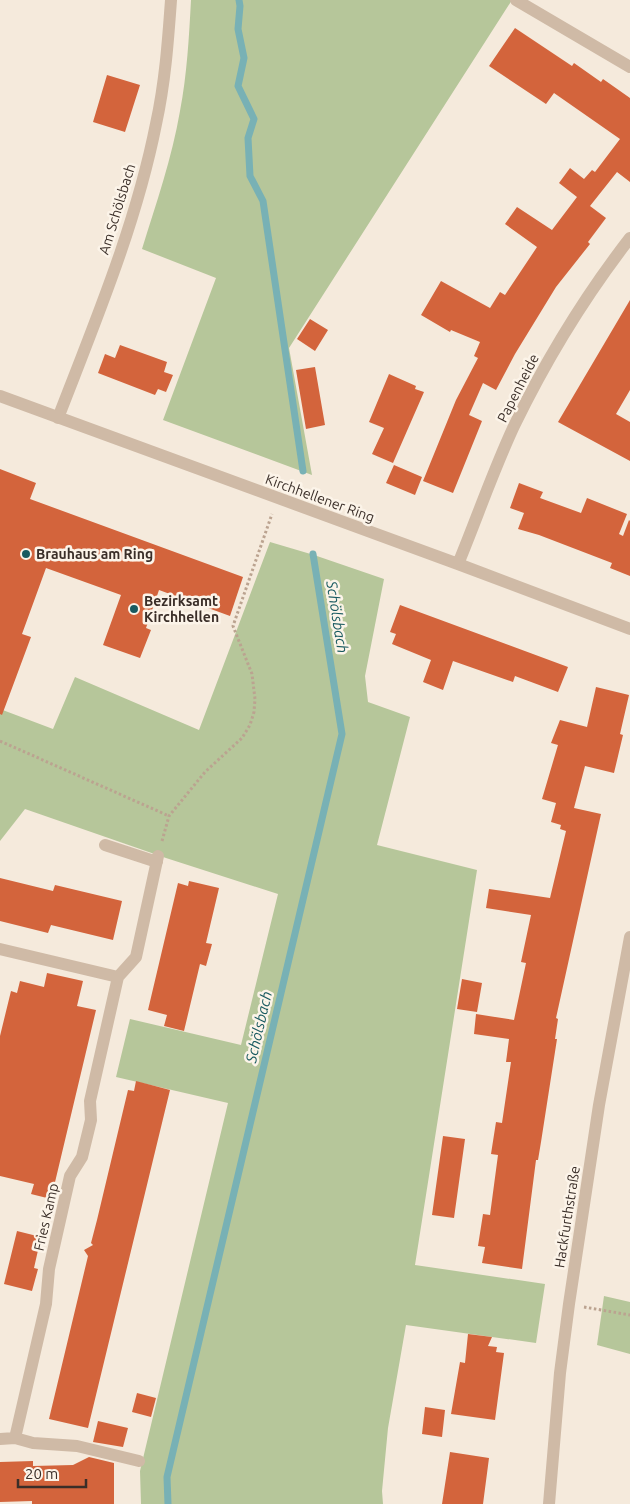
<svg xmlns="http://www.w3.org/2000/svg" width="630" height="1504" font-family="Ubuntu,sans-serif">
<style>
.green{fill:#b6c69a}
.lines{fill:none;stroke-linecap:round;stroke-linejoin:round}
.stream{stroke:#78b1b5;stroke-width:7}
.building{fill:#d3643c}
.path{stroke:#bba390;stroke-width:3;stroke-dasharray:2.5 2.5;stroke-linecap:butt}
.minor{stroke:#cfbaa6;stroke-width:12}
.poi-dot{fill:#195a60;stroke:#fcf4e9;stroke-width:2}
.labels{text-anchor:middle;stroke-width:5;stroke-linejoin:round;paint-order:stroke}
.street-label{font-size:14px;fill:#3a2e28;stroke:#fcf4e9}
.poi-label{font-size:14px;font-weight:bold;fill:#3a2e28;stroke:#fcf4e9;text-anchor:start}
.water-label{font-size:15px;font-style:italic;fill:#195a60;stroke:#fcf4e9}
</style>
<rect width="100%" height="100%" fill="#f5eadc"/>
<!-- green -->
<path class="green" d="M 191,0 L 512,0 L 289,348 L 312,475 L 163,420 L 216,278 L 142,249 C 156,204 172,158 180,111 C 187,75 189,37 191,0 Z
M 270,542 L 314,555 L 384,579 L 365,676 L 368,702 L 410,717 L 377,845 L 477,870 L 415,1265 L 545,1284 L 536,1343 L 406,1325 L 388,1428 L 382,1491 L 383,1504 L 141,1504 L 140,1471 L 228,1103 L 116,1077 L 130,1019 L 241,1045 L 278,894 L 166,858 L 25,809 L 0,841 L 0,709 L 53,729 L 75,677 L 199,730 Z
M 604,1296 L 630,1302 L 630,1354 L 597,1345 Z"/>
<g class="lines">
<!-- stream -->
<path class="stream" d="M 239,0 L 240,6 L 238,29 L 244,58 L 238,86 L 254,119 L 248,138 L 250,176 L 263,201 L 303,471
M 168,1504 L 167,1477 L 342,734 L 313,554"/>
</g>
<!-- building -->
<path class="building" d="M 515,28 L 572,66 L 574,63 L 601,82 L 603,79 L 630,98 L 630,182 L 617,172 L 590,206 L 606,218 L 588,242 L 590,244 L 556,287 L 515,354 L 496,390 L 483,383 L 469,415 L 482,421 L 453,493 L 423,481 L 456,400 L 478,358 L 474,356 L 480,342 L 451,330 L 450,332 L 421,315 L 441,281 L 490,308 L 500,292 L 505,295 L 537,247 L 505,224 L 517,207 L 552,230 L 577,197 L 559,183 L 570,168 L 584,179 L 592,170 L 595,172 L 620,139 L 554,93 L 546,104 L 489,66 Z
M 107,75 L 140,85 L 125,132 L 93,122 Z
M 630,300 L 630,390 L 616,414 L 630,422 L 630,461 L 558,422 Z
M 310,319 L 328,330 L 315,351 L 297,339 Z
M 120,345 L 167,362 L 164,372 L 173,375 L 166,392 L 158,389 L 155,395 L 98,373 L 105,354 L 115,358 Z
M 315,367 L 325,425 L 306,429 L 296,370 Z
M 389,374 L 416,386 L 415,389 L 424,392 L 393,463 L 372,454 L 384,428 L 369,422 Z
M 394,465 L 422,477 L 415,495 L 386,483 Z
M 0,469 L 36,483 L 30,499 L 243,577 L 230,616 L 159,590 L 146,628 L 151,630 L 140,658 L 103,645 L 121,595 L 46,568 L 22,634 L 31,637 L 2,715 L 0,714 Z
M 519,483 L 543,492 L 540,498 L 581,513 L 587,498 L 627,514 L 619,534 L 623,536 L 629,520 L 630,521 L 630,576 L 610,568 L 612,563 L 539,535 L 518,529 L 524,513 L 510,508 Z
M 400,605 L 568,667 L 558,692 L 515,676 L 513,682 L 453,661 L 443,690 L 423,682 L 431,660 L 392,644 L 396,634 L 390,632 Z
M 596,687 L 629,695 L 620,734 L 623,735 L 614,773 L 585,766 L 574,808 L 601,814 L 556,1018 L 558,1019 L 555,1039 L 557,1039 L 541,1142 L 538,1160 L 536,1160 L 522,1269 L 482,1263 L 485,1247 L 478,1246 L 483,1214 L 490,1215 L 498,1155 L 491,1154 L 496,1122 L 502,1123 L 511,1062 L 506,1062 L 509,1039 L 474,1034 L 476,1014 L 514,1020 L 526,963 L 521,962 L 531,915 L 486,908 L 489,889 L 550,898 L 566,831 L 560,829 L 561,825 L 551,822 L 556,803 L 542,799 L 558,745 L 551,743 L 560,720 L 587,727 Z
M 0,878 L 53,891 L 55,885 L 122,901 L 113,940 L 51,925 L 48,933 L 0,921 Z
M 189,881 L 219,888 L 206,943 L 212,944 L 206,966 L 200,964 L 184,1031 L 164,1026 L 167,1015 L 148,1010 L 178,883 L 188,886 Z
M 47,973 L 83,981 L 77,1006 L 96,1010 L 51,1199 L 31,1194 L 34,1184 L 0,1176 L 0,1036 L 11,991 L 17,993 L 20,981 L 44,987 Z
M 462,979 L 482,983 L 477,1012 L 457,1009 Z
M 136,1081 L 170,1090 L 88,1428 L 49,1419 L 88,1256 L 84,1250 L 93,1245 L 91,1243 L 97,1220 L 128,1090 L 134,1091 Z
M 443,1136 L 465,1139 L 454,1218 L 432,1215 Z
M 17,1231 L 41,1237 L 34,1268 L 38,1269 L 32,1291 L 4,1284 Z
M 468,1334 L 492,1337 L 488,1346 L 497,1347 L 496,1352 L 504,1353 L 495,1420 L 451,1414 L 460,1362 L 465,1363 Z
M 137,1393 L 156,1398 L 151,1417 L 132,1412 Z
M 425,1407 L 445,1410 L 442,1437 L 422,1434 Z
M 98,1421 L 128,1428 L 123,1447 L 93,1442 Z
M 450,1452 L 489,1458 L 483,1504 L 442,1504 Z
M 89,1457 L 114,1463 L 114,1504 L 32,1504 L 32,1501 L 0,1502 L 0,1462 L 33,1461 L 33,1466 L 73,1465 Z"/>
<g class="lines">
<!-- path -->
<path class="path" d="M 0,741 L 169,816
M 162,841 L 169,816 L 205,772 L 242,738 L 250,725 L 254,712 L 255,699 L 252,674 L 233,626 L 272,514
M 584,1307 L 630,1315"/>
<!-- minor -->
<path class="minor" d="M 516,0 L 630,67
M 0,396 L 458,564 L 630,629
M 58,418 C 95,322 136,225 156,124 C 165,83 168,42 171,0
M 458,564 C 477,518 493,471 514,426 C 546,360 585,296 630,238
M 105,845 L 157,862
M 0,949 L 118,977 L 90,1101 L 91,1120 L 82,1157 L 70,1176 L 49,1269 L 46,1304 L 15,1438
M 118,977 L 136,957 L 158,856
M 0,1439 L 15,1438 L 33,1443 L 77,1446 L 139,1461
M 549,1504 L 560,1373 L 569,1304 L 599,1105 L 630,937"/>
</g>
<!-- markers -->
<g class="poi-dot">
<circle cx="26" cy="554" r="5"/>
<circle cx="134" cy="609" r="5"/>
</g>
<g class="labels">
<!-- street labels -->
<g class="street-label">
<text transform="translate(117 209) rotate(-73)" y="5">Am Schölsbach</text>
<text transform="translate(518 388) rotate(-63)" y="5">Papenheide</text>
<text transform="translate(320 498) rotate(20)" y="5">Kirchhellener Ring</text>
<text transform="translate(46 1217) rotate(-77)" y="5">Fries Kamp</text>
<text transform="translate(567 1217) rotate(-81)" y="5">Hackfurthstraße</text>
</g>
<!-- poi labels -->
<g class="poi-label">
<text x="36" y="559">Brauhaus am Ring</text>
<text x="144" y="606">Bezirksamt<tspan x="144" dy="16">Kirchhellen</tspan></text>
</g>
<!-- water labels -->
<g class="water-label">
<text transform="translate(337 617) rotate(81)" y="5">Schölsbach</text>
<text transform="translate(259 1027) rotate(-77)" y="5">Schölsbach</text>
</g>
</g>
<!-- scale -->
<path d="M18 1479v8h68v-8" fill="none" stroke="#3a2e28" stroke-width="2.5"/>
<text x="25" y="1479" font-size="15" fill="#3a2e28" stroke="#fcf4e9" stroke-width="4" paint-order="stroke">20 m</text>
</svg>
